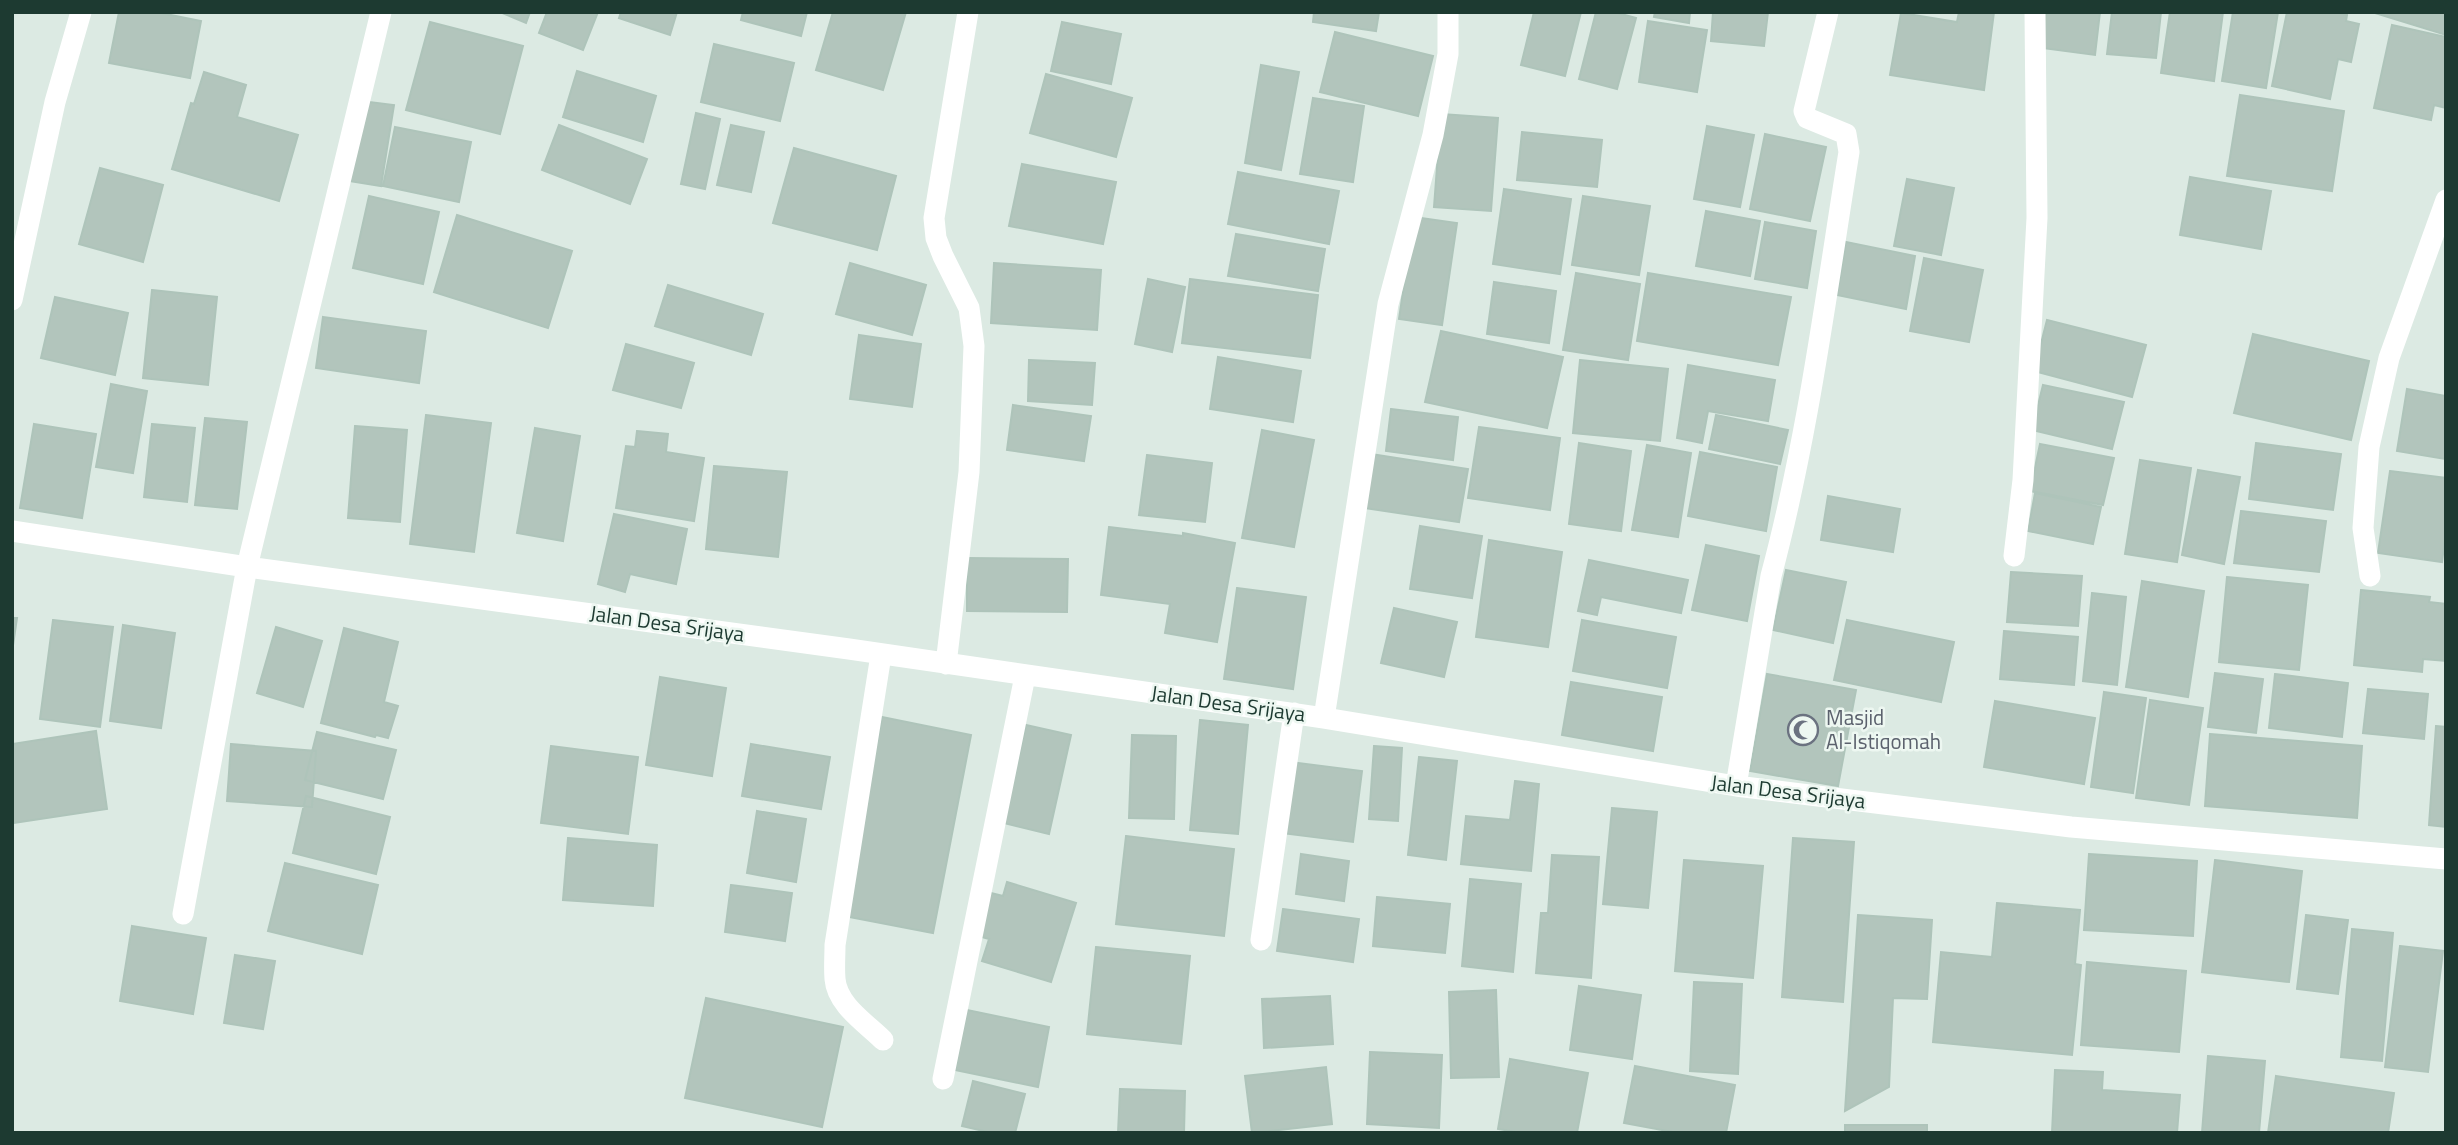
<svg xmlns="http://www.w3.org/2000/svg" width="2458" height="1145" font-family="'Titillium Web',sans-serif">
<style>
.building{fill:#b2c5bc;stroke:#aec4ba;stroke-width:2}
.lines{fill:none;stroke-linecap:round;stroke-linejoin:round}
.minor{stroke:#fff;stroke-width:21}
.labels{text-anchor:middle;stroke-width:5;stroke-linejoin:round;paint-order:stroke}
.street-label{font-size:21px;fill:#1d3a31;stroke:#edf7f1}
.worship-label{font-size:21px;fill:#5b616d;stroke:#edf7f1;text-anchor:start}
</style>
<rect width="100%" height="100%" fill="#dceae3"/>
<!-- building -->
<path class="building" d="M 119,12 L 156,12 L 201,21 L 190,78 L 109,63 Z
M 500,12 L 530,12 L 526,23 Z
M 547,12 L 598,12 L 583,50 L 539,33 Z
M 621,12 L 677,12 L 670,35 L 619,18 Z
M 743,12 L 807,12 L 801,36 L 741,20 Z
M 833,12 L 906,12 L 883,90 L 816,70 Z
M 1314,12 L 1379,12 L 1376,31 L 1313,22 Z
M 1534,12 L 1581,12 L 1565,76 L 1521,65 Z
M 1596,12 L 1614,12 L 1636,18 L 1617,89 L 1579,79 Z
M 1655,12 L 1690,12 L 1689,23 L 1654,17 Z
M 1713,12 L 1768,12 L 1764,46 L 1711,41 Z
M 1959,12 L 1994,12 L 1984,90 L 1890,75 L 1901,13 L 1957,22 Z
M 2046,12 L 2100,12 L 2095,55 L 2042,48 Z
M 2112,12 L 2161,12 L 2156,58 L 2107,54 Z
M 2170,12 L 2223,12 L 2214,81 L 2161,73 Z
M 2233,12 L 2278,12 L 2266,88 L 2222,81 Z
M 2287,12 L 2335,12 L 2347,15 L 2346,21 L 2359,24 L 2351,62 L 2338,59 L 2330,99 L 2272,86 Z
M 2446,12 L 2446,35 L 2375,13 L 2375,12 Z
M 1648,21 L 1707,30 L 1697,92 L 1639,82 Z
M 430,22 L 523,46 L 500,134 L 406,110 Z
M 1062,22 L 1121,34 L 1111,84 L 1051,71 Z
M 2392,25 L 2446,37 L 2446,108 L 2434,105 L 2431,120 L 2374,108 Z
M 1335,32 L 1433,56 L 1418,116 L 1320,92 Z
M 714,44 L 794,63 L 780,121 L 701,102 Z
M 1261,65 L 1299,72 L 1281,170 L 1245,163 Z
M 577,71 L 656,96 L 643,142 L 563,117 Z
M 204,72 L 246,85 L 237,117 L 298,135 L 279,201 L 172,169 L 191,103 L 194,104 Z
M 1046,74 L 1132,98 L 1116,157 L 1030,133 Z
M 2240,95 L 2344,111 L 2332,191 L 2227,176 Z
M 1313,98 L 1364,106 L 1353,182 L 1300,174 Z
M 361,101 L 394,105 L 381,186 L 349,181 Z
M 696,113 L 720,119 L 705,189 L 681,184 Z
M 1441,114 L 1498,118 L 1491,211 L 1434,207 Z
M 559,125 L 647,159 L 630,204 L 542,170 Z
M 731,125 L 764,132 L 751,192 L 717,185 Z
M 1707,126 L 1754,135 L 1740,207 L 1694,199 Z
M 395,127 L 471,142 L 459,202 L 383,186 Z
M 1522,132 L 1602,140 L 1597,187 L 1517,180 Z
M 1765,134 L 1826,147 L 1810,221 L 1750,209 Z
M 794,148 L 896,176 L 877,250 L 773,223 Z
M 1022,164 L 1116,182 L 1103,244 L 1009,226 Z
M 100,168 L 163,185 L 143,262 L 79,244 Z
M 1238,172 L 1339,191 L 1329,244 L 1228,224 Z
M 2190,177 L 2271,191 L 2261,249 L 2180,235 Z
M 1907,179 L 1954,188 L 1941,255 L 1894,246 Z
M 1504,189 L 1571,199 L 1560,274 L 1493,264 Z
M 369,196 L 439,212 L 423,284 L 353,268 Z
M 1583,196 L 1650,206 L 1639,275 L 1572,265 Z
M 1706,211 L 1760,221 L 1750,276 L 1696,266 Z
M 457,215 L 572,251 L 548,328 L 434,292 Z
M 1414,217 L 1457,223 L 1442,325 L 1399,319 Z
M 1765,222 L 1816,231 L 1807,288 L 1755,279 Z
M 1236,234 L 1325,249 L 1318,291 L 1228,276 Z
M 1846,242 L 1915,256 L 1906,309 L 1837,295 Z
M 1924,258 L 1983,270 L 1969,342 L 1910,331 Z
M 850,263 L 926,285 L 912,335 L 836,314 Z
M 994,263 L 1101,270 L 1097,330 L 991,323 Z
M 1576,273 L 1640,284 L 1628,360 L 1563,350 Z
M 1648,273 L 1791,297 L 1778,365 L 1637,341 Z
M 1148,279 L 1185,287 L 1172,352 L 1135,344 Z
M 1190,279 L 1318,295 L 1310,358 L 1182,343 Z
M 1494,282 L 1556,291 L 1549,343 L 1487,334 Z
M 668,285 L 763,314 L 751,355 L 655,326 Z
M 152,290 L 217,297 L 208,385 L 143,378 Z
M 55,297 L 128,313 L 115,375 L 41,358 Z
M 323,317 L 426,331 L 419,383 L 316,368 Z
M 2047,320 L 2146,345 L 2132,397 L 2034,371 Z
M 1441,331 L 1563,357 L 1547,428 L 1425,402 Z
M 2253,334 L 2369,361 L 2351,440 L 2234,413 Z
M 859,335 L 921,344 L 912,407 L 850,399 Z
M 626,344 L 694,363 L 681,408 L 613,390 Z
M 1218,357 L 1301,371 L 1293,422 L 1210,409 Z
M 1029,360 L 1095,363 L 1092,405 L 1028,401 Z
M 1580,360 L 1668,369 L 1660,441 L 1573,433 Z
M 1688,365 L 1775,380 L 1768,421 L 1708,411 L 1702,443 L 1677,438 Z
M 111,384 L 147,391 L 133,473 L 96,467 Z
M 2043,385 L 2124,402 L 2112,449 L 2032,430 Z
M 2407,389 L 2446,396 L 2446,459 L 2397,451 Z
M 1013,405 L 1091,416 L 1084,461 L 1007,450 Z
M 1391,409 L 1458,417 L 1453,460 L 1386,451 Z
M 426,415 L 491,423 L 474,552 L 410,544 Z
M 1716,415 L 1788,430 L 1780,464 L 1709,449 Z
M 205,418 L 247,422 L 237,509 L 195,505 Z
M 34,424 L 96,434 L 82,518 L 20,508 Z
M 152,424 L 195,428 L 187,502 L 144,497 Z
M 355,426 L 407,430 L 400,522 L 348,518 Z
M 1479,427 L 1560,438 L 1550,510 L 1468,498 Z
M 535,428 L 580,436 L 563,541 L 517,533 Z
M 1262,430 L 1314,440 L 1294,547 L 1242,538 Z
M 637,431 L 668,434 L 666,452 L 704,458 L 694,521 L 616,508 L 626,446 L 635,447 Z
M 1579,443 L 1631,451 L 1621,531 L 1569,524 Z
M 2256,443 L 2341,454 L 2333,510 L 2249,499 Z
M 2040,444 L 2114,458 L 2103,505 L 2030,491 Z
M 1647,445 L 1691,453 L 1678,537 L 1632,530 Z
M 1700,452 L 1777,467 L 1766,531 L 1688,516 Z
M 1371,454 L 1468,469 L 1459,522 L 1364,508 Z
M 1147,455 L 1212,463 L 1205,522 L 1139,515 Z
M 2140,460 L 2191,468 L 2177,562 L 2125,554 Z
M 714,466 L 787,472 L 778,557 L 706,549 Z
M 2198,470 L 2240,477 L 2224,564 L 2182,555 Z
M 2390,471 L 2446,478 L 2446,532 L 2442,562 L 2378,553 Z
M 2035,493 L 2101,507 L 2093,544 L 2028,531 Z
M 1828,496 L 1900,509 L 1893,552 L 1821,540 Z
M 2241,511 L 2326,521 L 2319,572 L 2234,563 Z
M 614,514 L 687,529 L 676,584 L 630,574 L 625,592 L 598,584 Z
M 1420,526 L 1482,536 L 1472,598 L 1410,589 Z
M 1109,527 L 1183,536 L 1183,533 L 1235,543 L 1217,642 L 1165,633 L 1170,604 L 1101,595 Z
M 1489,540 L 1562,552 L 1548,647 L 1476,637 Z
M 1706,545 L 1759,556 L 1747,621 L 1692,610 Z
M 967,558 L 1068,559 L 1067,612 L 967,611 Z
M 1589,560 L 1688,580 L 1681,613 L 1601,597 L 1597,615 L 1578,611 Z
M 1786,570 L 1846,582 L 1833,643 L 1773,630 Z
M 2011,572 L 2082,576 L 2078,626 L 2007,622 Z
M 2227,577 L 2308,585 L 2299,670 L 2219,662 Z
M 2142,581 L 2204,591 L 2188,697 L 2126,687 Z
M 1237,588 L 1306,597 L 1293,689 L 1224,679 Z
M 2361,590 L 2430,597 L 2429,602 L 2446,604 L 2446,661 L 2423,659 L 2422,672 L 2354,665 Z
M 2092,593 L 2126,597 L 2117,685 L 2083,681 Z
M 1394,608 L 1457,622 L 1444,677 L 1381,663 Z
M 12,618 L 17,618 L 12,652 Z
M 53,620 L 113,627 L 100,727 L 40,719 Z
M 1582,620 L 1676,637 L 1667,688 L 1573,671 Z
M 1847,620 L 1954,642 L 1941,702 L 1834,680 Z
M 123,625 L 175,633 L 161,728 L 110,721 Z
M 276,627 L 322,641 L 303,707 L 257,693 Z
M 344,628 L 398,642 L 384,702 L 398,706 L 388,738 L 376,735 L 375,737 L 321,723 Z
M 2004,631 L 2078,637 L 2074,685 L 2000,679 Z
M 2215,673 L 2263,679 L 2256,733 L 2208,727 Z
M 1767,674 L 1856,690 L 1838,786 L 1750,771 Z
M 2275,674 L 2348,683 L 2342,737 L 2269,728 Z
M 660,677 L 726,688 L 712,776 L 646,765 Z
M 1571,682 L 1662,697 L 1653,751 L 1562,735 Z
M 2368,689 L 2428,694 L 2424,739 L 2363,733 Z
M 2104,692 L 2146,698 L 2133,793 L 2091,787 Z
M 2150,700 L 2203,708 L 2189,805 L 2136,798 Z
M 1995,701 L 2095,718 L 2084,784 L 1984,767 Z
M 882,717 L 971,735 L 933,933 L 844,916 Z
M 1200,720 L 1248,725 L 1238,834 L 1190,830 Z
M 1026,725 L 1071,735 L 1049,834 L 1004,823 Z
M 2436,726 L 2446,727 L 2446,827 L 2429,825 Z
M 96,731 L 107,809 L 13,823 L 12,744 Z
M 317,732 L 396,750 L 383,799 L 305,780 Z
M 2210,734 L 2362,746 L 2357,818 L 2205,806 Z
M 1132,735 L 1176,736 L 1174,819 L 1129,818 Z
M 231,744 L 316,751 L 312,807 L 227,801 Z
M 751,744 L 830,757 L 821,809 L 742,796 Z
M 551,746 L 638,757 L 628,834 L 541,823 Z
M 1374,746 L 1402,748 L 1398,821 L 1369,819 Z
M 1419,757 L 1457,761 L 1446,860 L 1408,855 Z
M 1290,762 L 1362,771 L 1353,842 L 1281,833 Z
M 1515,781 L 1539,784 L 1531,871 L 1461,864 L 1466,816 L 1510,820 Z
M 306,796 L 390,817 L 376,874 L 293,853 Z
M 1612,808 L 1657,812 L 1648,908 L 1603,904 Z
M 757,811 L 806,819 L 796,882 L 747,873 Z
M 1126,836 L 1234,849 L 1224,936 L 1116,924 Z
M 568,838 L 657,845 L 653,906 L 563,900 Z
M 1793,838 L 1854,842 L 1843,1002 L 1782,997 Z
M 1301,854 L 1349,861 L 1344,901 L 1296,894 Z
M 2089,854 L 2197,861 L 2193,936 L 2084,930 Z
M 1552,855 L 1599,857 L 1591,978 L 1536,973 L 1541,913 L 1548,913 Z
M 1684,860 L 1763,866 L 1753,978 L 1675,971 Z
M 2215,860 L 2302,871 L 2289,982 L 2202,972 Z
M 285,863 L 378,885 L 362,954 L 268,931 Z
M 1470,879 L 1521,884 L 1513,972 L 1462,966 Z
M 1007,882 L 1076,903 L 1051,982 L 982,961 L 989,939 L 975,935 L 987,892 L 1003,896 Z
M 731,885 L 792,893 L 785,941 L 725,932 Z
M 1377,897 L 1450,904 L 1445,953 L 1373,946 Z
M 1997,903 L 2080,910 L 2075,964 L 2081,965 L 2072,1055 L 1933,1042 L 1941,952 L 1992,957 Z
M 1283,909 L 1359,919 L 1353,962 L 1277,951 Z
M 1858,915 L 1932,920 L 1927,999 L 1893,998 L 1889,1087 L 1845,1111 Z
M 2306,915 L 2348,920 L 2338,994 L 2297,989 Z
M 132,926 L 206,938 L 193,1014 L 120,1001 Z
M 2352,929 L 2393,933 L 2382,1061 L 2341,1057 Z
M 2400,946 L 2443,951 L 2428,1072 L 2385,1067 Z
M 1096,947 L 1190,956 L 1181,1044 L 1087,1034 Z
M 235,955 L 275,961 L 263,1029 L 224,1023 Z
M 2087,962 L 2186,971 L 2179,1052 L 2081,1045 Z
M 1694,982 L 1742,984 L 1738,1074 L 1690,1071 Z
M 1579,986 L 1641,995 L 1632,1059 L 1570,1050 Z
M 1496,990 L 1499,1077 L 1451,1078 L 1449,992 Z
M 1330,996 L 1333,1044 L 1264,1048 L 1262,999 Z
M 706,998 L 843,1027 L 822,1127 L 685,1098 Z
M 967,1010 L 1049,1027 L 1038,1087 L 955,1070 Z
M 1370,1052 L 1442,1055 L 1439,1128 L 1367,1124 Z
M 2208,1056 L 2265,1061 L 2259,1133 L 2202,1133 Z
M 1510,1059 L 1588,1073 L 1577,1133 L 1522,1133 L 1498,1129 Z
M 1635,1066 L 1735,1085 L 1726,1133 L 1678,1133 L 1624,1123 Z
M 1326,1067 L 1332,1124 L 1252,1133 L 1245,1076 Z
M 2055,1070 L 2103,1072 L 2102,1090 L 2180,1095 L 2177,1133 L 2052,1133 Z
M 2276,1076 L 2394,1093 L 2388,1133 L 2268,1133 Z
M 973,1081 L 1025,1094 L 1015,1133 L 992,1133 L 962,1126 Z
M 1120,1089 L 1185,1091 L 1184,1133 L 1118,1133 Z
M 1845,1125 L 1927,1125 L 1927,1133 L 1845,1133 Z"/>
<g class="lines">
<!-- minor -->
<path class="minor" d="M 12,300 L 55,102 L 81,12
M 12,531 L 247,567 L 849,649 L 1324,718 L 1736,786 L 2071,827 L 2446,859
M 2014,556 L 2023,480 L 2037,218 L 2035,12
M 2370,576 L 2363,528 L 2369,447 L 2389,358 L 2446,200
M 881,655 L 835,945 C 835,956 834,968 835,979 C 837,1005 866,1023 883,1040
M 946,664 L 969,472 L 974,346 L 969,308 L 943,256 L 936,238 L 934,218 L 968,12
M 1324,718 L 1388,304 L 1433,135 L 1448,54 L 1448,12
M 1736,786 L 1771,576 C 1808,438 1826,294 1849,152 L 1846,134 L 1807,118 L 1804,111 L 1828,12
M 183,914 L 247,567 L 381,12
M 1261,940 L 1294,713
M 943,1079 L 1025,676"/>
</g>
<!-- icons -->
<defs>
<g id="mosque-ring" transform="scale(1.575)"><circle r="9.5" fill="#edf7f1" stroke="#6b7280" stroke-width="1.5"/><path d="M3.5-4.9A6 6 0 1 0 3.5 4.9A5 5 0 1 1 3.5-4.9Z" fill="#6b7280"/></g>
</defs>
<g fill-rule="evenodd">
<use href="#mosque-ring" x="1803" y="730"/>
</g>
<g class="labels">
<!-- street labels -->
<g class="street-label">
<text transform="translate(667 624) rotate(8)" y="7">Jalan Desa Srijaya</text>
<text transform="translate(1228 704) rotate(8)" y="7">Jalan Desa Srijaya</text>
<text transform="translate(1788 792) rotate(7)" y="7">Jalan Desa Srijaya</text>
</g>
<!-- worship labels -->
<g class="worship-label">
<text x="1826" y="725">Masjid<tspan x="1826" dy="24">Al-Istiqomah</tspan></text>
</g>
</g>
<!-- border -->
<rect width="2458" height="1145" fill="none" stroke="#1d3a31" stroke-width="28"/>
</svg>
